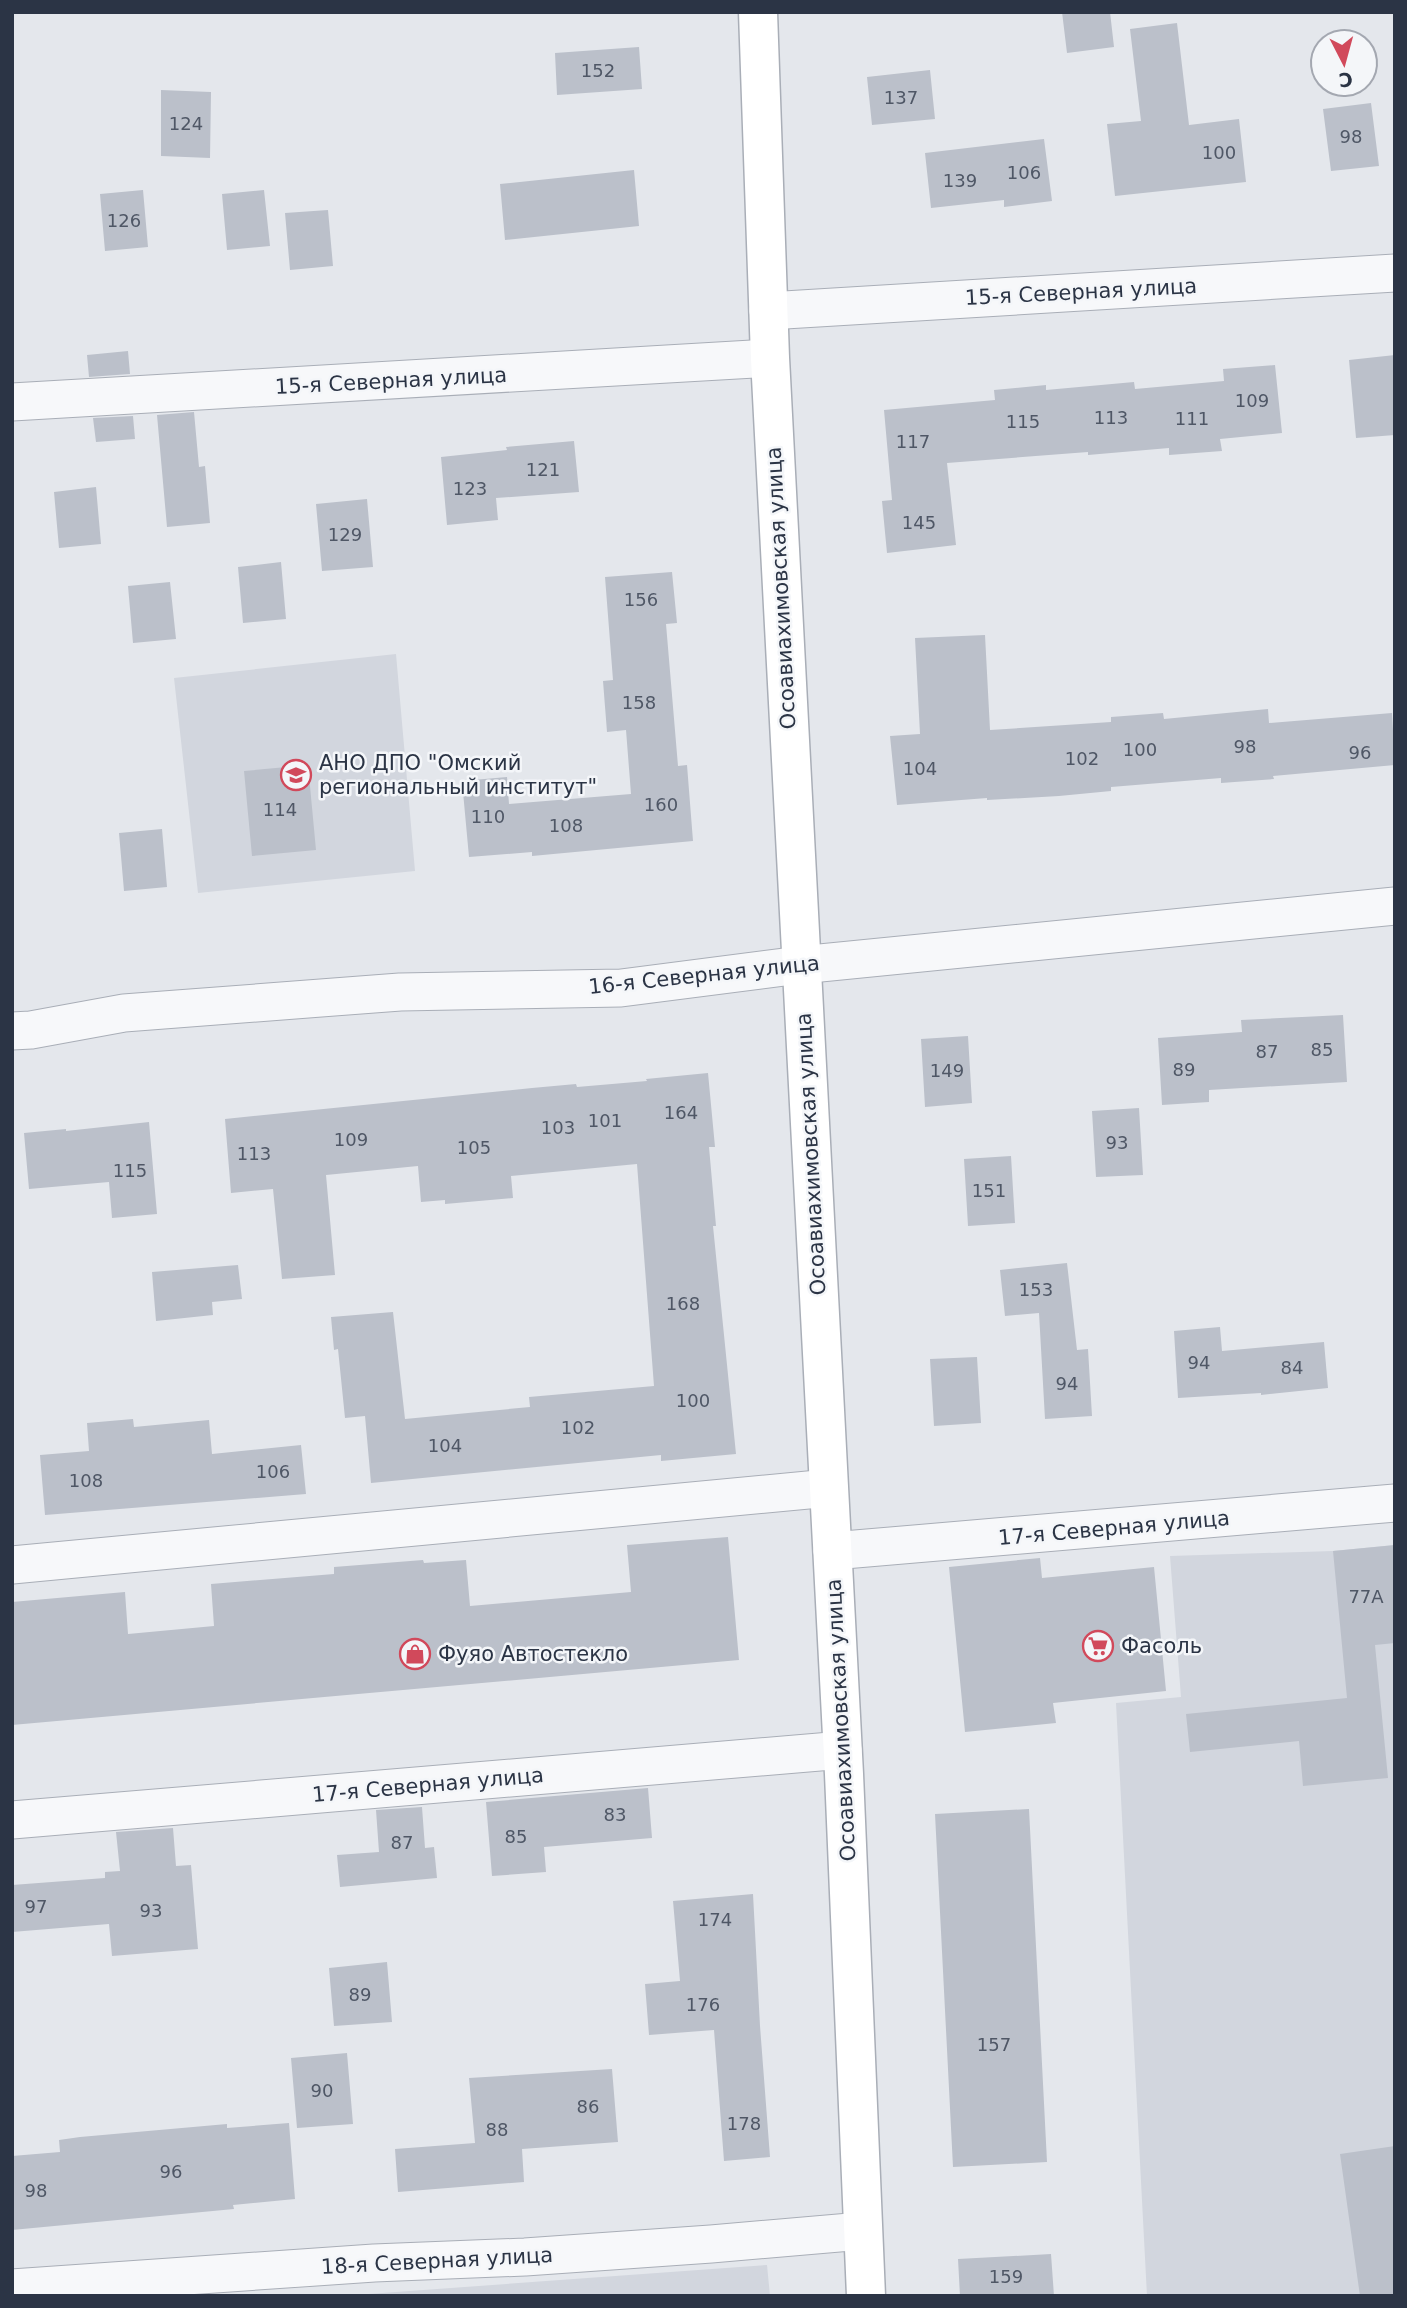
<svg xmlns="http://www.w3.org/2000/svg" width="1407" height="2308" font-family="'DejaVu Sans',sans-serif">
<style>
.built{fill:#d2d6de}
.building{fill:#bbc0ca}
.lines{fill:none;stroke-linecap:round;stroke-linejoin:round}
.street-casing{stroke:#a9aeb7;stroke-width:39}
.secondary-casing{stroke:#a9aeb7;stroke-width:41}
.street{stroke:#f7f8fa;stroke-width:37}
.secondary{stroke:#fff;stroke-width:38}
.labels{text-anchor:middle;stroke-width:5;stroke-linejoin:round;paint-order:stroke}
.number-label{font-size:18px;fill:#4f5766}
.street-label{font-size:21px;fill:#2b3445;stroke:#f4f6f9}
.poi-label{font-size:21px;fill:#2b3445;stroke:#f4f6f9;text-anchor:start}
</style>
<rect width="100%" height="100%" fill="#e4e7ec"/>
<!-- built -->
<path class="built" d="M 396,654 L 415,871 L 198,893 L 174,678 Z
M 1395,1545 L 1395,2296 L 1147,2296 L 1116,1703 L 1181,1697 L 1170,1556 L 1333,1551 Z
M 767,2265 L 770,2296 L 341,2296 Z"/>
<!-- building -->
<path class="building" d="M 1062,12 L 1110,12 L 1114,47 L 1067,53 Z
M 1177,23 L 1189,125 L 1239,119 L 1246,182 L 1115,196 L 1107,124 L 1141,121 L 1130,29 Z
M 639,47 L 642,89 L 557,95 L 555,53 Z
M 930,70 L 935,119 L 872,125 L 867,77 Z
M 161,90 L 211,92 L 210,158 L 161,156 Z
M 1371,103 L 1379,166 L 1331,171 L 1323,109 Z
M 1044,139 L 1052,201 L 1004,207 L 1004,200 L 931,208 L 925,153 Z
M 634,170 L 639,226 L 505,240 L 500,184 Z
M 143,190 L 148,247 L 105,251 L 100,194 Z
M 264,190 L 270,246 L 227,250 L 222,194 Z
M 328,210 L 333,266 L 290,270 L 285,213 Z
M 128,351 L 130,374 L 89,377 L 87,355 Z
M 1395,355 L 1395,435 L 1356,438 L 1349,360 Z
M 1275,365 L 1282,433 L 1220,439 L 1222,451 L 1169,455 L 1169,448 L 1088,455 L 1088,452 L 947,463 L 956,545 L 887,553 L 882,501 L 892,500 L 884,410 L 995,400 L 994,390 L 1046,385 L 1046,390 L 1134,382 L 1135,389 L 1224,381 L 1223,369 Z
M 194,412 L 199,467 L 205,466 L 210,523 L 167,527 L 157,415 Z
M 133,416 L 135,439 L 96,442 L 93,418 Z
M 574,441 L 579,492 L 496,498 L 498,520 L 447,525 L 441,457 L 507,450 L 506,447 Z
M 96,487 L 101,544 L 59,548 L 54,492 Z
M 367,499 L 373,567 L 322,571 L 316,504 Z
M 281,562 L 286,619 L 243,623 L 238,567 Z
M 672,572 L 677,623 L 666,624 L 678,766 L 687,765 L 693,841 L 532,856 L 532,852 L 469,857 L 462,781 L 507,777 L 509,804 L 631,794 L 626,730 L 607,732 L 603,681 L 613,680 L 605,577 Z
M 170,582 L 176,639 L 133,643 L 128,586 Z
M 985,635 L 990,730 L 1111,722 L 1111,717 L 1163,713 L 1164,719 L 1268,709 L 1269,723 L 1392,713 L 1395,765 L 1273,776 L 1274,779 L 1221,783 L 1221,778 L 1111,787 L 1111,791 L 1059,796 L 987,800 L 987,798 L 897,805 L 890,736 L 920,734 L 915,638 Z
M 308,765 L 316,850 L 252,856 L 244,771 Z
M 162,829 L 167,887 L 124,891 L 119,833 Z
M 1343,1015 L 1347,1082 L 1209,1090 L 1209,1102 L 1162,1105 L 1158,1038 L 1242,1032 L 1241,1020 Z
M 968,1036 L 972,1103 L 925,1107 L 921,1039 Z
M 708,1073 L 715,1147 L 709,1147 L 716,1226 L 713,1226 L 736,1454 L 661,1461 L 661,1455 L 371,1483 L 365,1416 L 345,1418 L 338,1349 L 334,1350 L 331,1317 L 393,1312 L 405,1419 L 530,1407 L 529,1397 L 654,1386 L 637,1164 L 511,1176 L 513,1198 L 445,1204 L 445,1200 L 421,1202 L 418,1166 L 326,1175 L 335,1275 L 282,1279 L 273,1189 L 231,1193 L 225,1119 L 532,1088 L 576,1084 L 577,1087 L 647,1081 L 646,1079 Z
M 1139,1108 L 1143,1175 L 1096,1177 L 1092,1111 Z
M 149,1122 L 157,1214 L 112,1218 L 109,1182 L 29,1189 L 24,1133 L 66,1129 L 66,1131 Z
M 1011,1156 L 1015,1223 L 968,1226 L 964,1159 Z
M 1067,1263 L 1077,1350 L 1088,1349 L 1092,1416 L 1045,1419 L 1039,1313 L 1005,1316 L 1000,1270 Z
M 238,1265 L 242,1299 L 212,1302 L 213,1315 L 156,1321 L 152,1272 Z
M 1220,1327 L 1222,1351 L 1324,1342 L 1328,1388 L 1261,1395 L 1261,1393 L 1178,1398 L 1174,1331 Z
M 977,1357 L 981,1423 L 934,1426 L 930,1359 Z
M 133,1419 L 134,1427 L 209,1420 L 212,1454 L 301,1445 L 306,1494 L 45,1515 L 40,1455 L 89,1451 L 87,1423 Z
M 728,1537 L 739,1660 L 12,1725 L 12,1602 L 125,1592 L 128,1634 L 214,1626 L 211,1584 L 334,1574 L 334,1567 L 423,1560 L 424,1563 L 466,1560 L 470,1606 L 631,1592 L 627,1545 Z
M 1395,1545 L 1395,1643 L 1375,1645 L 1388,1778 L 1303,1786 L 1299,1741 L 1190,1752 L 1186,1714 L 1347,1698 L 1333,1551 Z
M 1040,1558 L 1042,1578 L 1154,1567 L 1166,1691 L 1053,1703 L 1056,1723 L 965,1732 L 949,1567 Z
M 648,1788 L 652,1838 L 544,1847 L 546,1872 L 492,1876 L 486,1802 Z
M 422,1807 L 425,1848 L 434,1847 L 437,1878 L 340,1887 L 337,1855 L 379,1852 L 376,1810 Z
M 1029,1809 L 1047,2162 L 953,2167 L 935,1814 Z
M 173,1828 L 176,1866 L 191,1865 L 198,1949 L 112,1956 L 109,1924 L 12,1932 L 12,1885 L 105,1878 L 105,1872 L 120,1871 L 116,1832 Z
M 753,1894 L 760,2026 L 770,2157 L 724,2161 L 714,2030 L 649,2035 L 645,1984 L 680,1981 L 673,1901 Z
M 387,1962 L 392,2022 L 334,2026 L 329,1968 Z
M 347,2053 L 353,2124 L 297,2128 L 291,2058 Z
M 612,2069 L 618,2142 L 522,2149 L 524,2182 L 398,2192 L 395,2149 L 475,2143 L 469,2078 Z
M 289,2123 L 295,2199 L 233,2205 L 234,2209 L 12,2230 L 12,2156 L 60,2152 L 59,2140 L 80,2137 L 227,2124 L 227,2128 Z
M 1395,2146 L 1395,2296 L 1360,2296 L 1340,2154 Z
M 1051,2254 L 1054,2296 L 960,2296 L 958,2259 Z"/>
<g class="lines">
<!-- street casing -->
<g class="street-casing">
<path id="street" d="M 768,311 L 1395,273
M 12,402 L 770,358
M 12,1031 L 31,1030 L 124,1013 L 400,992 L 621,988 L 800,965 L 1395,906
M 832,1551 L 1395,1503
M 12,1565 L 829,1488
M 12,1820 L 843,1750
M 12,2288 L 374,2263 L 525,2257 L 711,2244 L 862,2231"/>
</g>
<!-- secondary casing -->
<g class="secondary-casing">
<path id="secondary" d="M 758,12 L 770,358 L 844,1774 L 866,2296"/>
</g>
<!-- street -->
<use href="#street" class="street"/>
<!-- secondary -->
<use href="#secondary" class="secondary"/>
</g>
<!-- icons -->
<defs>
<g id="university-ring" transform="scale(1.575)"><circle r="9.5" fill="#f4f6f9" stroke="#d1495b" stroke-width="1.5"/><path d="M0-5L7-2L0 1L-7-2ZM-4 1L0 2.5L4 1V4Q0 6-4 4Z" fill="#d1495b"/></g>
<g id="supermarket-ring" transform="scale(1.575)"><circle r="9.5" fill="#f4f6f9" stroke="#d1495b" stroke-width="1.5"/><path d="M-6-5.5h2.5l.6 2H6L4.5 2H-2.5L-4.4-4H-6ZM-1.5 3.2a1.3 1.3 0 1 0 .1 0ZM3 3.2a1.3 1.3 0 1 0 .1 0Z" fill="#d1495b"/></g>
<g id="shop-ring" transform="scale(1.575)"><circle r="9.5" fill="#f4f6f9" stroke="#d1495b" stroke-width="1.5"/><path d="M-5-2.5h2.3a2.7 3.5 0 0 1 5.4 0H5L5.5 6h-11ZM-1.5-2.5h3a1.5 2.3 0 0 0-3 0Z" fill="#d1495b"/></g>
</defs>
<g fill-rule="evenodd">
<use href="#university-ring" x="296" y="775"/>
<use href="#supermarket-ring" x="1098" y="1646"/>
<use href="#shop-ring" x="415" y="1654"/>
</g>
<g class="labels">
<!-- number labels -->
<g class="number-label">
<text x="598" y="77">152</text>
<text x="901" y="104">137</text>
<text x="186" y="130">124</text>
<text x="1351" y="143">98</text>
<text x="1219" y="159">100</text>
<text x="1024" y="179">106</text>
<text x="960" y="187">139</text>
<text x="124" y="227">126</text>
<text x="1252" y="407">109</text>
<text x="1111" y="424">113</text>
<text x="1192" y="425">111</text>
<text x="1023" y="428">115</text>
<text x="913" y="448">117</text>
<text x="543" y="476">121</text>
<text x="470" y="495">123</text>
<text x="919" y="529">145</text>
<text x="345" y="541">129</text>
<text x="641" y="606">156</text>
<text x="639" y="709">158</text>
<text x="1245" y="753">98</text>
<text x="1140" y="756">100</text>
<text x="1360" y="759">96</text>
<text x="1082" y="765">102</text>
<text x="920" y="775">104</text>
<text x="661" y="811">160</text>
<text x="280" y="816">114</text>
<text x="488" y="823">110</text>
<text x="566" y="832">108</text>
<text x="1322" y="1056">85</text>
<text x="1267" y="1058">87</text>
<text x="1184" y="1076">89</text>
<text x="947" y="1077">149</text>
<text x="681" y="1119">164</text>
<text x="605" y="1127">101</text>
<text x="558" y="1134">103</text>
<text x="351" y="1146">109</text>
<text x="1117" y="1149">93</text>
<text x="474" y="1154">105</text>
<text x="254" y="1160">113</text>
<text x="130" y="1177">115</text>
<text x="989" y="1197">151</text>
<text x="1036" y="1296">153</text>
<text x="683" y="1310">168</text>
<text x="1199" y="1369">94</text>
<text x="1292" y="1374">84</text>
<text x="1067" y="1390">94</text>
<text x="693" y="1407">100</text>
<text x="578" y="1434">102</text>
<text x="445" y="1452">104</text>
<text x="273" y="1478">106</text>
<text x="86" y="1487">108</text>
<text x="1366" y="1603">77А</text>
<text x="615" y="1821">83</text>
<text x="516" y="1843">85</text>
<text x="402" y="1849">87</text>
<text x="36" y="1913">97</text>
<text x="151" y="1917">93</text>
<text x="715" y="1926">174</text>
<text x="360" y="2001">89</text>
<text x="703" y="2011">176</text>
<text x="994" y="2051">157</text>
<text x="322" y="2097">90</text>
<text x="588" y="2113">86</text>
<text x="744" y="2130">178</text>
<text x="497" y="2136">88</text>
<text x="171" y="2178">96</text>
<text x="36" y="2197">98</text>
<text x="1006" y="2283">159</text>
</g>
<!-- street labels -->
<g class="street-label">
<text transform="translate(1081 292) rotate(-3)" y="7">15-я Северная улица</text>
<text transform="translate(391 381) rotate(-3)" y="7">15-я Северная улица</text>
<text transform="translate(781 588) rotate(-93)" y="7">Осоавиахимовская улица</text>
<text transform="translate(704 975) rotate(-6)" y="7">16-я Северная улица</text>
<text transform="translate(811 1154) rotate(-93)" y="7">Осоавиахимовская улица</text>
<text transform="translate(1114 1528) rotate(-5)" y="7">17-я Северная улица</text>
<text transform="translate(841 1720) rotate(-93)" y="7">Осоавиахимовская улица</text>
<text transform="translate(428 1785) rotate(-5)" y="7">17-я Северная улица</text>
<text transform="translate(437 2261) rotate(-3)" y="7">18-я Северная улица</text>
</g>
<!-- poi labels -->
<g class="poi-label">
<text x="319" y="770">АНО ДПО "Омский<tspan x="319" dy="24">региональный институт"</tspan></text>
<text x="1121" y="1653">Фасоль</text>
<text x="438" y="1661">Фуяо Автостекло</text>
</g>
</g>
<!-- border -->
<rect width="1407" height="2308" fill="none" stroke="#2b3445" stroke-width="28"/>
<!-- north arrow -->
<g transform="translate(1344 63) rotate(174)"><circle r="33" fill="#f4f6f9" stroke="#a4a8b1" stroke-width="2"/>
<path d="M0-5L12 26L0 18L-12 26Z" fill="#d1495b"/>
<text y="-10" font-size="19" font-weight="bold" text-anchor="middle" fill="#2b3445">С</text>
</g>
</svg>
